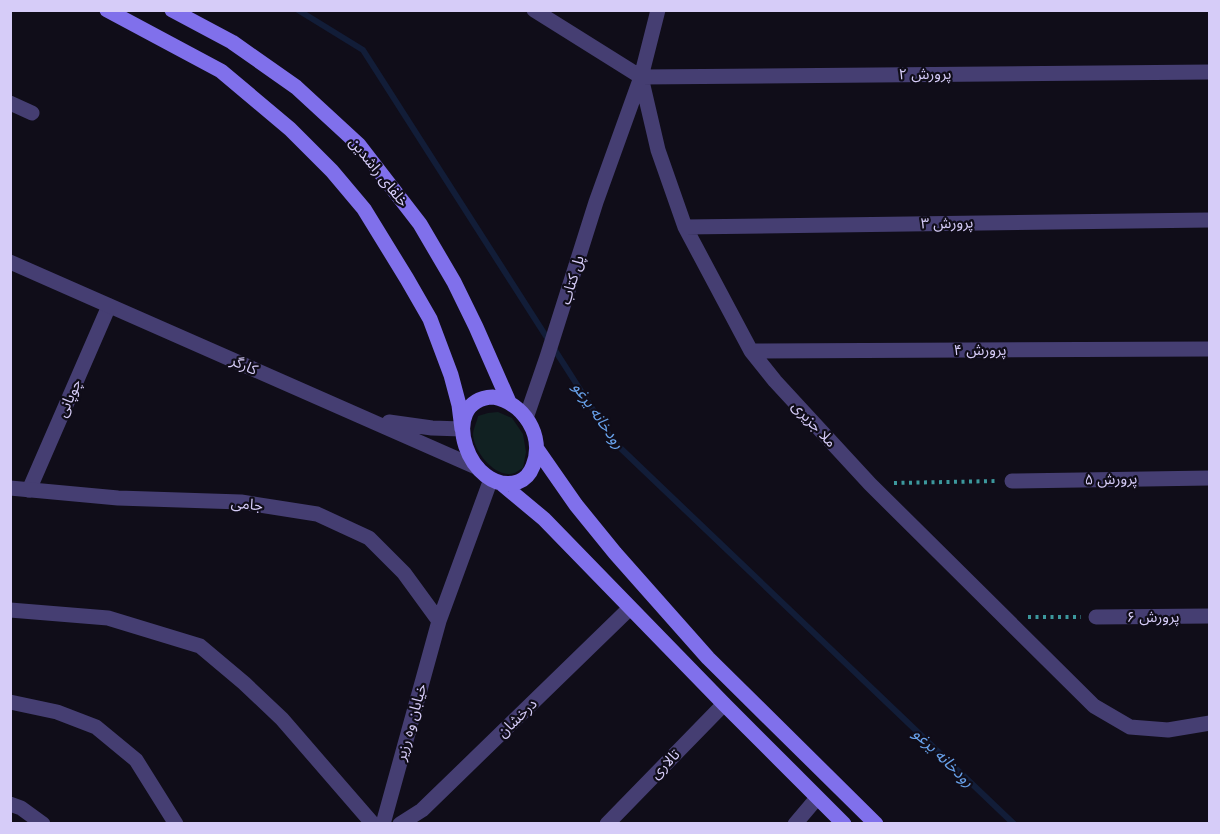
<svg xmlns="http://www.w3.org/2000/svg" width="1220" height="834" font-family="'PT Sans','Noto Sans Arabic',sans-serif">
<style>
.green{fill:#112122}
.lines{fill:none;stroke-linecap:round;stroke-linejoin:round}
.stream{stroke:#121d38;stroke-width:6}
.path{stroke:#3c989d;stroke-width:4;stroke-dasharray:3 4.5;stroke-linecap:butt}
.minor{stroke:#453e72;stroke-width:15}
.tertiary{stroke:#453e72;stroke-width:15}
.secondary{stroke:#8070eb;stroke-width:15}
.labels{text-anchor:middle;stroke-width:4.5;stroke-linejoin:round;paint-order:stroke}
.street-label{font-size:15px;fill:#d6ccf8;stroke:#100d19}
.water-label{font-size:16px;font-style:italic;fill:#68a1ea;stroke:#100d19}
</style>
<rect width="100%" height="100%" fill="#100d19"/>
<!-- green -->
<path class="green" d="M 498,412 L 512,418 L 523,434 L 526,452 L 523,468 C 519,470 515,474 510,474 C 493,475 474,451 473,435 C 473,429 477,422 478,416 L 488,413 Z"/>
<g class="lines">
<!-- stream -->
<path class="stream" d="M 298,10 L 363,50 L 613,441 L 1014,824"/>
<!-- path -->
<path class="path" d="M 894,483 L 998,481
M 1028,617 L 1081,617"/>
<!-- minor -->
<path class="minor" d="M 534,10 L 641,77 L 658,150 L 685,227 L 751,351 L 775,381 L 870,484 L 1094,706 L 1130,727 L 1168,730 L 1210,723
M 641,77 L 1210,72
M 10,103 L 32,113
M 685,227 L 1210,220
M 751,351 L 1210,349
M 526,418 L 547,357 L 596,202 L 641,77 L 658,10
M 1012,481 L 1210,478
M 29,490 L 109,306
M 10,610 L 108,618 L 200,646 L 244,683 L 282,719 L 373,824
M 1096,617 L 1210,616
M 10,702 L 57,712 L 96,727 L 136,760 L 176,824
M 10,804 L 21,808 L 43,824
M 400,824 L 422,810 L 630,608
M 607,824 L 724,704
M 795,824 L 817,798"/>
<!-- tertiary -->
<path class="tertiary" d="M 10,262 L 478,468
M 389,422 L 432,428 L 462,429
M 10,488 L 118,498 L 241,502 L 317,514 L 369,538 L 404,573 L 439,621
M 383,824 L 439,621 L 491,479"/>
<!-- secondary -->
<path class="secondary" d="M 107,10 L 221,71 L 290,129 L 332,171 L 364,209 L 407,279 L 430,319 L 451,375 L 459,405 L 462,429
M 172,10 L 232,42 L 296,87 L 359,145 L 420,224 L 454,282 L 476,327 L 509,402
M 493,397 C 524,403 545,436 533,466 C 530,474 526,479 518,482 C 470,497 435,400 493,397 Z
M 537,449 L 576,505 L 615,553 L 708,658 L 876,824
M 502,484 L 544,519 L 724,704 L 844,824"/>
</g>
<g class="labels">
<!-- street labels -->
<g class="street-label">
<text x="925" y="79">پرورش ۲</text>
<text transform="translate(379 172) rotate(51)" y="5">خلفای راشدین</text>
<text transform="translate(947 223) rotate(-1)" y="5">پرورش ۳</text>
<text transform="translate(572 280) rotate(-73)" y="5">پل کتاب</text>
<text x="980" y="355">پرورش ۴</text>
<text transform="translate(244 365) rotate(24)" y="5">کارگر</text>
<text transform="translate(69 398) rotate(-66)" y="5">چوپانی</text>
<text transform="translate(814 424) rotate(47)" y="5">ملا جزیری</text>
<text transform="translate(1111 479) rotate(-1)" y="5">پرورش ۵</text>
<text transform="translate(247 504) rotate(6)" y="5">جامی</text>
<text x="1153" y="622">پرورش ۶</text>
<text transform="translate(517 718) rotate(-44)" y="5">درخشان</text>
<text transform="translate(411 722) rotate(-74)" y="5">خیابان وه رزیر</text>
<text transform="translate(665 764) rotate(-45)" y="5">تالاری</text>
</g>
<!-- water labels -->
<g class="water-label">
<text transform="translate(599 415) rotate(55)" y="6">رودخانه یرغو</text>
<text transform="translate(944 757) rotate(44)" y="6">رودخانه یرغو</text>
</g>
</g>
<!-- border -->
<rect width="1220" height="834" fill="none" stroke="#d6ccf8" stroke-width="24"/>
</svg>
